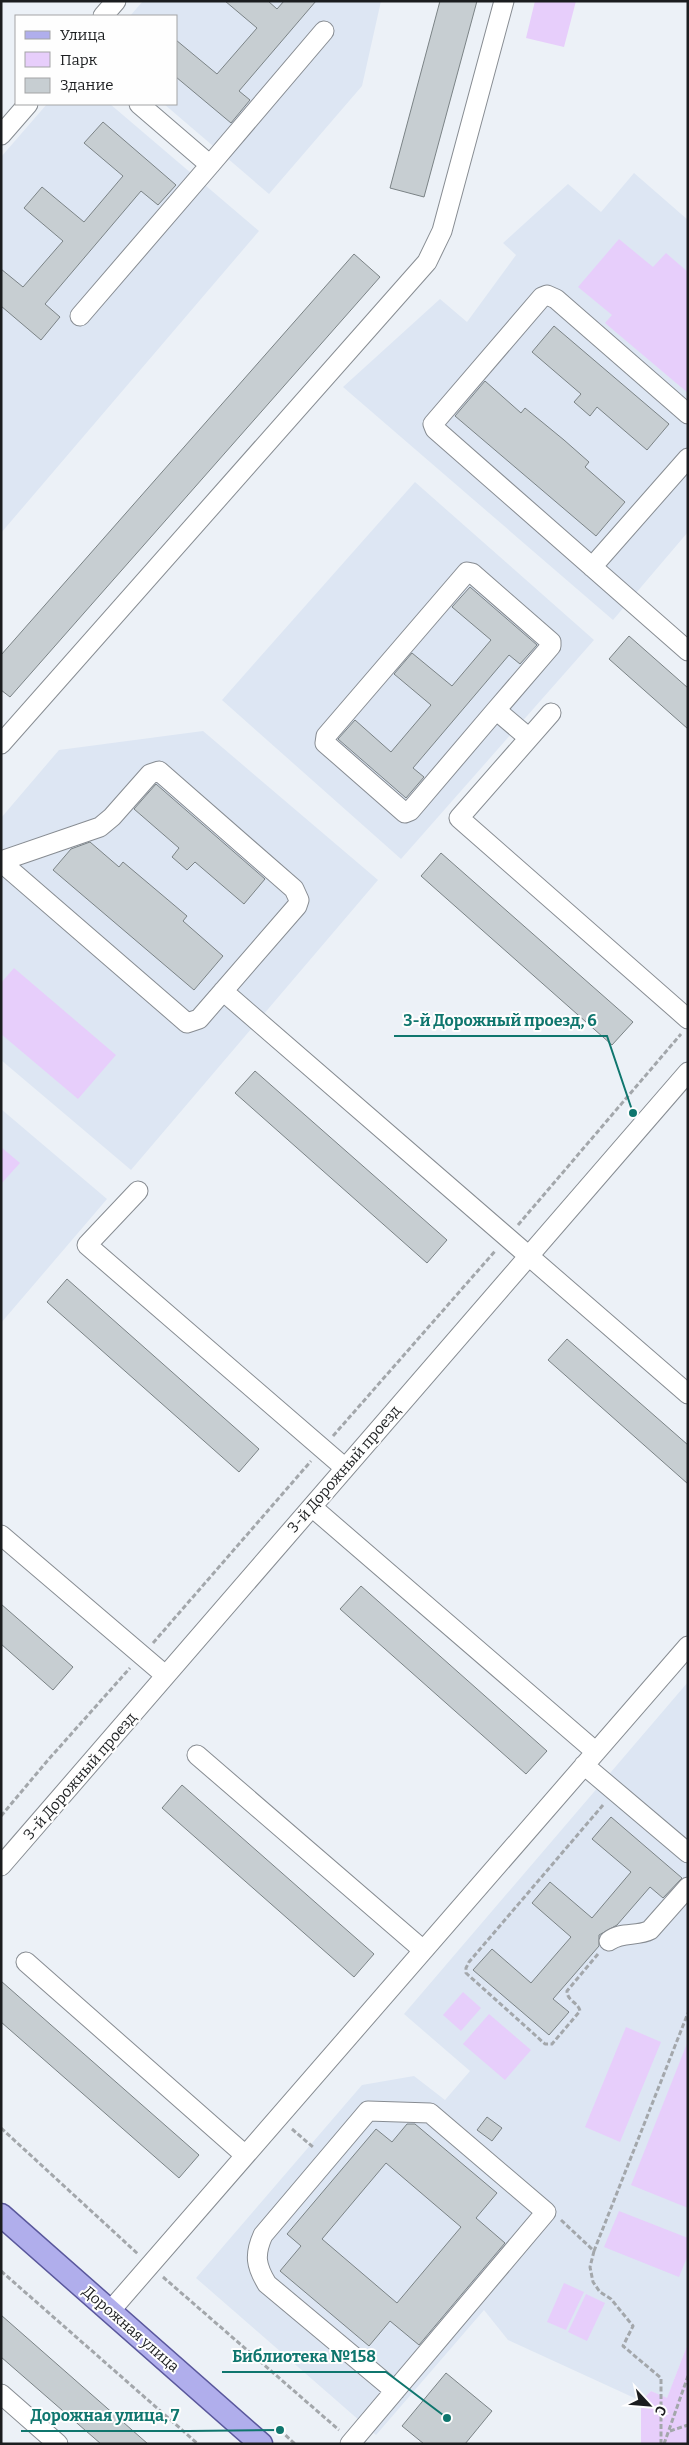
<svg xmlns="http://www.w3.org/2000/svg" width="689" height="2445" font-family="Bitter,serif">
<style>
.built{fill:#dde6f3}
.green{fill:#e7cefb}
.building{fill:#c7ced2;stroke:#7b8386;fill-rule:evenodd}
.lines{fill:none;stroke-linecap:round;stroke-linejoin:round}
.minor-casing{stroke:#878c92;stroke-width:21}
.major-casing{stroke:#5a589c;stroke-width:25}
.path{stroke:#a3a7ab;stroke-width:3;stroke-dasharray:5 2.5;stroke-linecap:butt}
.minor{stroke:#fff;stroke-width:19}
.major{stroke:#b0aeec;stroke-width:22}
.labels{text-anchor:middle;stroke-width:4;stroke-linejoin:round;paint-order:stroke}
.street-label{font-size:15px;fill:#1b1d1f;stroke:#fefefe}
.leader{fill:none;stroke:#0f766e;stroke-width:2}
.callout-dot{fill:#0f766e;stroke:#fefefe;stroke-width:2}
.callout-label{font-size:16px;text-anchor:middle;font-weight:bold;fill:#0f766e;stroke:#fefefe;stroke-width:4;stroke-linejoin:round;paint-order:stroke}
</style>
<rect width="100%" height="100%" fill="#ecf1f7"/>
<!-- built -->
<path class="built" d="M 143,1 L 381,1 L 362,86 L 269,194 L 164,104 L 176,104 L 176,16 L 130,16 Z
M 47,104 L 110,104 L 259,231 L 1,533 L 1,157 Z
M 634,173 L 688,220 L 688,532 L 613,620 L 343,387 L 440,299 L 467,322 L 516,255 L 503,243 L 568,184 L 601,212 Z
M 415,482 L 594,640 L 401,859 L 222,700 Z
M 203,731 L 378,880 L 131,1170 L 1,1060 L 1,818 L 59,750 Z
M 1,1109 L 107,1199 L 1,1323 Z
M 688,1682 L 688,2343 L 667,2399 L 651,2391 L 641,2401 L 508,2340 L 484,2310 L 376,2435 L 196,2278 L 362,2085 L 414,2076 L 445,2100 L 470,2071 L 404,2014 Z"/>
<!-- green -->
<path class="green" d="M 535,1 L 576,1 L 564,47 L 526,38 Z
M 619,239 L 653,267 L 666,253 L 688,272 L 688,393 L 605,323 L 612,315 L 578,287 Z
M 14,968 L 116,1055 L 78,1099 L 1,1034 L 1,983 Z
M 1,1147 L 20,1163 L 1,1184 Z
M 463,1992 L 481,2008 L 461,2031 L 443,2015 Z
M 489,2014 L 531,2050 L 505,2080 L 463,2044 Z
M 626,2027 L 661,2042 L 620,2142 L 585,2127 Z
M 688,2041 L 688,2208 L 631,2185 Z
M 619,2211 L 688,2238 L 688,2255 L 679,2277 L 604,2247 Z
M 564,2283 L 584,2292 L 566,2330 L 547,2322 Z
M 586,2294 L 605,2303 L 587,2341 L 568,2332 Z
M 688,2343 L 688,2444 L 641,2444 L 641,2401 L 651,2391 L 667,2398 Z"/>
<!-- building -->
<path class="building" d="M 225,1 L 268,1 L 277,9 L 284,1 L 316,1 L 239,91 L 250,100 L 231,123 L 176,77 L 176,40 L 217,74 L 257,28 Z
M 440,1 L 477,1 L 424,197 L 390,188 Z
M 103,122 L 176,185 L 158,205 L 141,191 L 45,304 L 60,317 L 41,340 L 1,306 L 1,269 L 23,287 L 63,241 L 24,208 L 42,187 L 84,222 L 123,176 L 84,143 Z
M 354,254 L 380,277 L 10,697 L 1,690 L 1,655 Z
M 554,326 L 669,424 L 647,450 L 597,407 L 590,416 L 574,402 L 581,394 L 532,352 Z
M 485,381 L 521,413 L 525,408 L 564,440 L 589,462 L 585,467 L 625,502 L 596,536 L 455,416 Z
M 470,587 L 537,645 L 520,664 L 509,655 L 413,768 L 424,777 L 406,798 L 338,739 L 355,720 L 391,752 L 431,705 L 394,674 L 412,653 L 452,686 L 491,640 L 452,607 Z
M 629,636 L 688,688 L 688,729 L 609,659 Z
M 156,784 L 265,879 L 244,904 L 195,862 L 187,870 L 172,857 L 179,848 L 134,809 Z
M 90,842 L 119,867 L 123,862 L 161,894 L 187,916 L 183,921 L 223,956 L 194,990 L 53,870 L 71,849 Z
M 441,853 L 633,1022 L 612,1045 L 421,876 Z
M 255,1071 L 447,1240 L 427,1263 L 235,1093 Z
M 67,1279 L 259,1449 L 239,1472 L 47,1302 Z
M 567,1339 L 688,1445 L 688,1484 L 548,1360 Z
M 361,1586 L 547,1751 L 526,1774 L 340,1609 Z
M 1,1604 L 73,1667 L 53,1690 L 1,1644 Z
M 182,1785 L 374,1954 L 354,1977 L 162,1808 Z
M 611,1817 L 682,1878 L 663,1898 L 650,1887 L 617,1925 L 599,1935 L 599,1946 L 553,1999 L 569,2012 L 549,2035 L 473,1970 L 492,1949 L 531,1983 L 571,1937 L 532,1903 L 550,1882 L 592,1918 L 631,1872 L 592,1839 Z
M 1,1981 L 199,2155 L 179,2178 L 1,2022 Z
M 487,2117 L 502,2128 L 492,2141 L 477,2130 Z
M 407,2124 L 415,2124 L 497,2193 L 476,2218 L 505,2243 L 419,2345 L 390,2321 L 369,2346 L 280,2271 L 301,2246 L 287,2234 L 376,2129 L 392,2142 ZM 386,2163 L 461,2227 L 397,2303 L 322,2239 Z
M 1,2315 L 148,2444 L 101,2444 L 1,2357 Z
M 446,2373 L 492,2411 L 465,2444 L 424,2444 L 402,2426 Z"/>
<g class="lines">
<!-- minor casing -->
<g class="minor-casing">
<path id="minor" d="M 103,16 L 116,1
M 139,104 L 210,165 L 324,31
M 1,135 L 28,104
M 80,316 L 210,165
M 688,414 L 556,299 L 547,295 L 542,297 L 433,424 L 435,429 L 688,651
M 592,567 L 688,458
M 496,710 L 551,646 L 551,642 L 472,573 L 467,572 L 326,736 L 325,743 L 405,813 L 410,811 L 496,710 L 529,738
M 551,713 L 459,818 L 688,1019
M 1,744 L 427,262 L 442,231 L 504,1
M 1,861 L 100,827 L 112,817 L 150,774 L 159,771 L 294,889 L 299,900 L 297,906 L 199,1019 L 187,1023 L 1,862
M 223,991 L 688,1394
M 138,1191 L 87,1245 L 345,1468
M 312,1507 L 596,1752
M 1,1535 L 165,1675
M 197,1755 L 423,1950
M 584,1765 L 688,1853
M 1,1866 L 688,1072
M 609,1941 C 622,1931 637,1937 650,1930 L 688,1887
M 26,1962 L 245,2155
M 111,2310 L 688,1646
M 1,2394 L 58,2444
M 350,2444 L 546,2212 L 430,2113 L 368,2111 L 263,2235 C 254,2255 256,2266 267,2284 L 395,2391"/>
</g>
<!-- major casing -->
<g class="major-casing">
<path id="major" d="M 1,2215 L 261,2444"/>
</g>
<!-- path -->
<path class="path" d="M 518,1225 L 681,1034
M 333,1436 L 496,1250
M 153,1643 L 311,1461
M 1,1816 L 48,1760 L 130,1668
M 598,1954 L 567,1991 C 567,2001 578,2002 580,2011 L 552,2044 L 545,2044 L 466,1973 L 466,1968 L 469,1962 L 603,1805
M 1,2128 L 138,2254
M 292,2129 L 314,2148
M 561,2220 L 594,2251 L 688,2013
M 594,2251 L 590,2267 L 593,2282 L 600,2292 L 611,2299 L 633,2326 L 623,2346 L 661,2378 L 661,2444
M 1,2271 L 198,2444
M 163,2277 L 339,2430
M 280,2430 L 295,2444
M 670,2431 L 688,2425
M 664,2444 L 688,2376"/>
<!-- minor -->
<use href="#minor" class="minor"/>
<!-- major -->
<use href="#major" class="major"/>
</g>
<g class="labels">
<!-- street labels -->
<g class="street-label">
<text transform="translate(344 1469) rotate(-49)" y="5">3-й Дорожный проезд</text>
<text transform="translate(80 1776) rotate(-49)" y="5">3-й Дорожный проезд</text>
<text transform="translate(131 2329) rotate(41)" y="5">Дорожная улица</text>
</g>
</g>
<!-- callouts -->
<path class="leader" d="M633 1113L607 1036H394M447 2418L386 2372H222M280 2430L189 2431H21"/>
<g class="callout-dot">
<circle cx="633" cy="1113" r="5"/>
<circle cx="447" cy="2418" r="5"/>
<circle cx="280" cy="2430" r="5"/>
</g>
<g class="callout-label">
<text x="500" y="1026">3-й Дорожный проезд, 6</text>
<text x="304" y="2362">Библиотека №158</text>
<text x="105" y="2421">Дорожная улица, 7</text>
</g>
<!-- border -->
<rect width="689" height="2445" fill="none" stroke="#1b1d1f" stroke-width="5"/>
<!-- legend -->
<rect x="15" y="15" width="162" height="90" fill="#fefefe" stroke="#a3a4a5"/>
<rect x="25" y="31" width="25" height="8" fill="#b0aeec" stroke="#a3a4a5"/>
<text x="60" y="40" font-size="15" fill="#1b1d1f">Улица</text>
<rect x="25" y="52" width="25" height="15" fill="#e7cefb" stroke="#a3a4a5"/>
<text x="60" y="65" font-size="15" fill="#1b1d1f">Парк</text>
<rect x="25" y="78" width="25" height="15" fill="#c7ced2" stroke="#a3a4a5"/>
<text x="60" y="90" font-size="15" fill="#1b1d1f">Здание</text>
<!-- north arrow -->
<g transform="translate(649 2405) rotate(116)" stroke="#fefefe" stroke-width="4" paint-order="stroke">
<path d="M0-4L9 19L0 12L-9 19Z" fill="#1b1d1f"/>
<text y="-8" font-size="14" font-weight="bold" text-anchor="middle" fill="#1b1d1f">С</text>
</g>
</svg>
